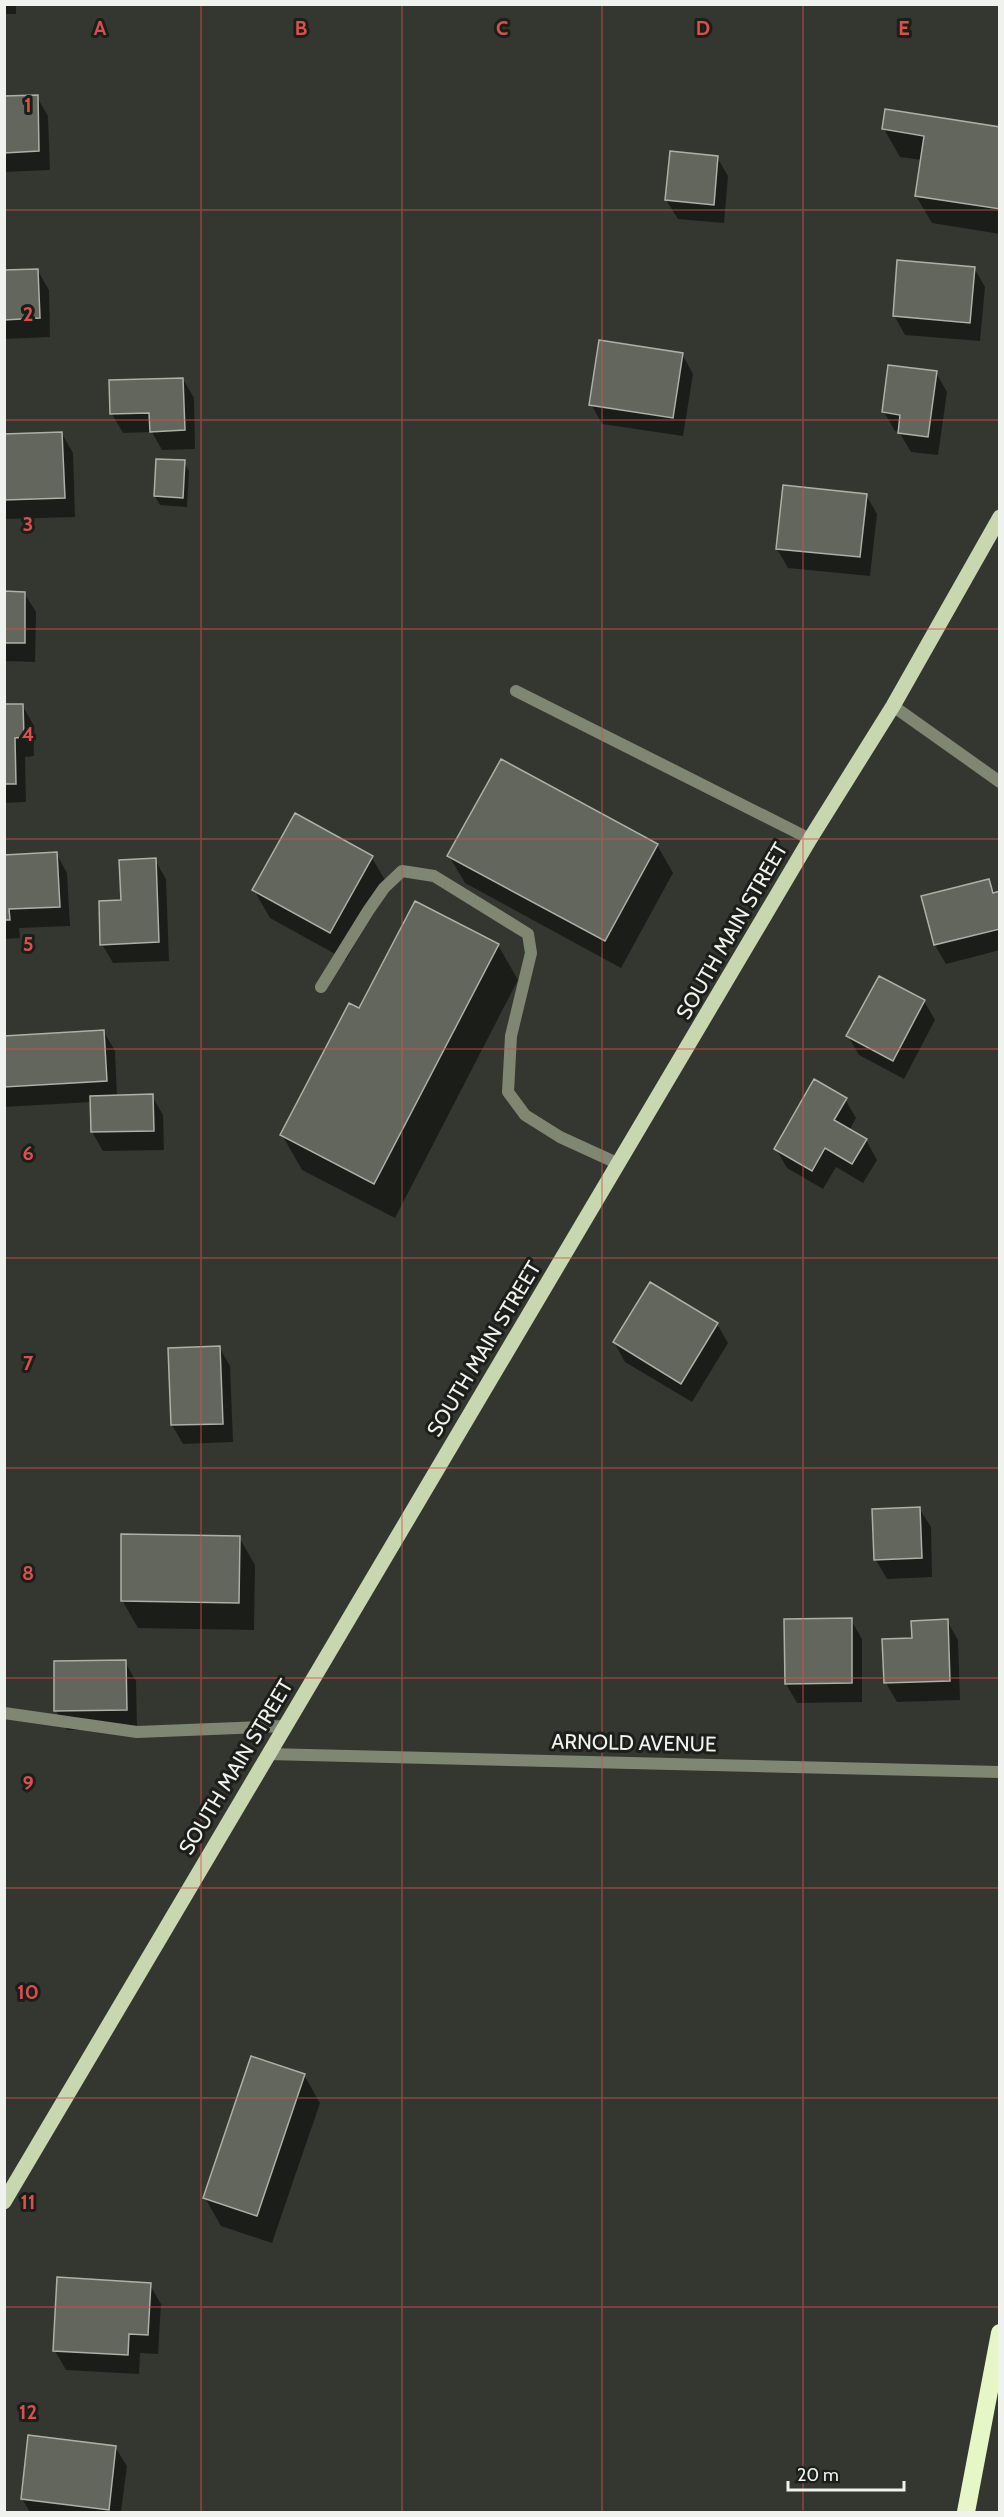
<svg xmlns="http://www.w3.org/2000/svg" width="1004" height="2517" font-family="Cabin,sans-serif">
<style>
.shadow{fill:#0007}
.building{fill:#62665d;stroke:#acb0a6;stroke-width:1.5}
.lines{fill:none;stroke-linecap:round;stroke-linejoin:round}
.service{stroke:#7f8773;stroke-width:12}
.minor{stroke:#7f8773;stroke-width:12}
.primary{stroke:#c8d7af;stroke-width:15}
.motorway{stroke:#e5f7c6;stroke-width:18}
.grid{fill:none;stroke:#db504f;stroke-width:1.5;stroke-opacity:0.55}
.labels{text-anchor:middle;stroke-width:6;stroke-linejoin:round;paint-order:stroke}
.street-label{font-size:21px;fill:#f0f2ed;stroke:#1c1e1a}
.grid-label{font-size:20px;text-anchor:middle;font-weight:bold;fill:#db504f;stroke:#1c1e1a;stroke-width:6;stroke-linejoin:round;paint-order:stroke}
</style>
<rect width="100%" height="100%" fill="#34372f"/>
<!-- shadow -->
<path class="shadow" d="M 4,4 L 16,4 L 16,14 L 4,14 Z
M 37,97 L 48,116 L 50,170 L 4,172 L 4,98 Z
M 884,129 L 1000,129 L 1000,234 L 932,223 L 916,196 L 922,160 L 900,157 Z
M 717,157 L 728,176 L 724,223 L 678,219 L 666,200 Z
M 974,268 L 985,287 L 980,341 L 905,335 L 894,315 Z
M 38,271 L 49,290 L 50,337 L 4,339 L 4,272 Z
M 682,354 L 693,374 L 683,436 L 602,424 L 591,404 Z
M 936,373 L 947,392 L 938,455 L 911,452 L 899,432 L 895,431 L 884,412 Z
M 183,379 L 194,398 L 195,449 L 162,450 L 152,432 L 123,433 L 112,414 Z
M 62,434 L 73,453 L 75,517 L 4,519 L 4,436 Z
M 184,462 L 189,471 L 187,507 L 160,505 L 155,496 Z
M 866,495 L 877,514 L 870,576 L 788,568 L 777,549 Z
M 4,593 L 24,593 L 36,612 L 35,662 L 4,661 Z
M 22,705 L 33,724 L 34,756 L 25,757 L 26,802 L 4,803 L 4,706 Z
M 657,845 L 673,873 L 621,968 L 465,883 L 449,856 Z
M 56,853 L 67,873 L 70,926 L 19,928 L 20,938 L 4,939 L 4,856 Z
M 372,858 L 388,885 L 346,960 L 270,918 L 254,890 Z
M 155,860 L 166,879 L 169,961 L 113,963 L 102,944 L 122,902 Z
M 988,881 L 995,893 L 1000,892 L 1000,950 L 946,964 L 935,945 L 923,897 Z
M 498,945 L 518,980 L 395,1218 L 302,1170 L 282,1135 L 360,1010 Z
M 924,1001 L 935,1020 L 904,1079 L 859,1055 L 848,1036 Z
M 104,1032 L 115,1051 L 117,1096 L 152,1096 L 163,1115 L 164,1150 L 103,1151 L 92,1132 L 91,1102 L 4,1107 L 4,1038 Z
M 845,1099 L 856,1118 L 849,1131 L 866,1140 L 877,1160 L 863,1183 L 836,1167 L 823,1189 L 787,1168 L 776,1149 Z
M 717,1324 L 728,1343 L 692,1402 L 625,1362 L 614,1342 Z
M 219,1347 L 230,1366 L 233,1442 L 183,1444 L 172,1425 L 169,1349 Z
M 919,1508 L 931,1527 L 932,1577 L 887,1579 L 876,1560 Z
M 239,1537 L 255,1565 L 254,1630 L 138,1628 L 122,1600 Z
M 851,1620 L 862,1639 L 862,1702 L 797,1703 L 786,1684 Z
M 947,1621 L 958,1640 L 960,1700 L 897,1702 L 886,1683 L 914,1640 Z
M 125,1662 L 136,1681 L 137,1728 L 67,1730 L 56,1711 Z
M 304,2075 L 320,2103 L 272,2243 L 221,2226 L 205,2198 Z
M 150,2285 L 161,2304 L 158,2354 L 140,2353 L 139,2374 L 66,2370 L 55,2351 Z
M 115,2447 L 127,2466 L 121,2512 L 30,2512 L 22,2499 Z"/>
<!-- building -->
<path class="building" d="M 38,95 L 39,151 L 4,153 L 4,96 Z
M 885,109 L 1000,127 L 1000,209 L 915,196 L 924,136 L 882,129 Z
M 670,151 L 718,156 L 714,205 L 665,200 Z
M 897,260 L 975,267 L 970,323 L 893,316 Z
M 38,269 L 40,318 L 4,320 L 4,270 Z
M 599,340 L 683,353 L 673,418 L 589,405 Z
M 888,365 L 937,371 L 928,437 L 898,433 L 900,415 L 882,412 Z
M 183,378 L 185,430 L 150,432 L 149,413 L 110,414 L 109,380 Z
M 62,432 L 65,498 L 4,500 L 4,434 Z
M 156,459 L 185,460 L 183,498 L 154,496 Z
M 783,485 L 867,494 L 860,557 L 776,549 Z
M 4,591 L 25,592 L 25,643 L 4,643 Z
M 4,704 L 23,704 L 24,737 L 15,738 L 16,784 L 4,784 Z
M 501,759 L 658,844 L 605,941 L 447,856 Z
M 295,813 L 373,856 L 330,933 L 252,890 Z
M 57,852 L 60,907 L 9,909 L 10,920 L 4,920 L 4,855 Z
M 156,858 L 159,942 L 100,945 L 99,901 L 121,900 L 119,860 Z
M 989,879 L 993,893 L 1000,891 L 1000,929 L 934,945 L 921,896 Z
M 415,901 L 499,944 L 374,1184 L 280,1135 L 349,1003 L 359,1008 Z
M 879,976 L 925,1000 L 893,1061 L 846,1036 Z
M 104,1030 L 107,1081 L 4,1087 L 4,1036 Z
M 814,1079 L 847,1098 L 834,1120 L 867,1139 L 852,1164 L 825,1148 L 812,1171 L 774,1149 Z
M 153,1094 L 154,1131 L 91,1132 L 90,1096 Z
M 650,1282 L 718,1323 L 681,1384 L 613,1342 Z
M 220,1346 L 223,1424 L 171,1425 L 168,1348 Z
M 920,1507 L 922,1558 L 874,1560 L 872,1509 Z
M 121,1534 L 240,1536 L 239,1603 L 121,1601 Z
M 852,1618 L 852,1683 L 785,1684 L 784,1619 Z
M 948,1619 L 950,1681 L 884,1683 L 882,1639 L 912,1638 L 911,1621 Z
M 126,1660 L 127,1710 L 54,1711 L 54,1661 Z
M 251,2056 L 305,2074 L 257,2216 L 203,2198 Z
M 57,2277 L 151,2283 L 148,2335 L 129,2334 L 128,2355 L 53,2351 Z
M 28,2435 L 116,2446 L 109,2510 L 21,2499 Z"/>
<g class="lines">
<!-- service -->
<path class="service" d="M 516,691 L 810,839
M 321,987 L 368,911 L 384,888 L 402,871 L 434,876 L 528,934 L 531,953 L 511,1036 L 508,1092 L 525,1115 L 560,1137 L 619,1164
M 4,1713 L 137,1732 L 284,1726"/>
<!-- minor -->
<path class="minor" d="M 893,706 L 1000,782
M 268,1754 L 1000,1772"/>
<!-- primary -->
<path class="primary" d="M 4,2202 L 810,839 L 893,706 L 1000,517"/>
<!-- motorway -->
<path class="motorway" d="M 966,2512 L 1000,2333"/>
</g>
<!-- grid -->
<path class="grid" d="M 201,4 L 201,2512M 402,4 L 402,2512M 602,4 L 602,2512M 803,4 L 803,2512M 4,210 L 1000,210M 4,420 L 1000,420M 4,629 L 1000,629M 4,839 L 1000,839M 4,1049 L 1000,1049M 4,1258 L 1000,1258M 4,1468 L 1000,1468M 4,1678 L 1000,1678M 4,1888 L 1000,1888M 4,2098 L 1000,2098M 4,2307 L 1000,2307"/>
<g class="labels">
<!-- street labels -->
<g class="street-label">
<text transform="translate(732 931) rotate(-60)" y="7">SOUTH MAIN STREET</text>
<text transform="translate(484 1349) rotate(-59)" y="7">SOUTH MAIN STREET</text>
<text transform="translate(634 1743) rotate(1)" y="7">ARNOLD AVENUE</text>
<text transform="translate(236 1767) rotate(-59)" y="7">SOUTH MAIN STREET</text>
</g>
</g>
<g class="grid-label">
<text x="100" y="35">A</text>
<text x="301" y="35">B</text>
<text x="502" y="35">C</text>
<text x="703" y="35">D</text>
<text x="904" y="35">E</text>
<text x="28" y="112">1</text>
<text x="28" y="321">2</text>
<text x="28" y="531">3</text>
<text x="28" y="741">4</text>
<text x="28" y="951">5</text>
<text x="28" y="1160">6</text>
<text x="28" y="1370">7</text>
<text x="28" y="1580">8</text>
<text x="28" y="1790">9</text>
<text x="28" y="1999">10</text>
<text x="28" y="2209">11</text>
<text x="28" y="2419">12</text>
</g>
<!-- border -->
<rect width="1004" height="2517" fill="none" stroke="#f0f2ed" stroke-width="12"/>
<!-- scale -->
<path d="M788 2481v9h116v-9" fill="none" stroke="#f0f2ed" stroke-width="3"/>
<text x="797" y="2481" font-size="18" fill="#f0f2ed" stroke="#1c1e1a" stroke-width="4.5" paint-order="stroke">20 m</text>
</svg>
